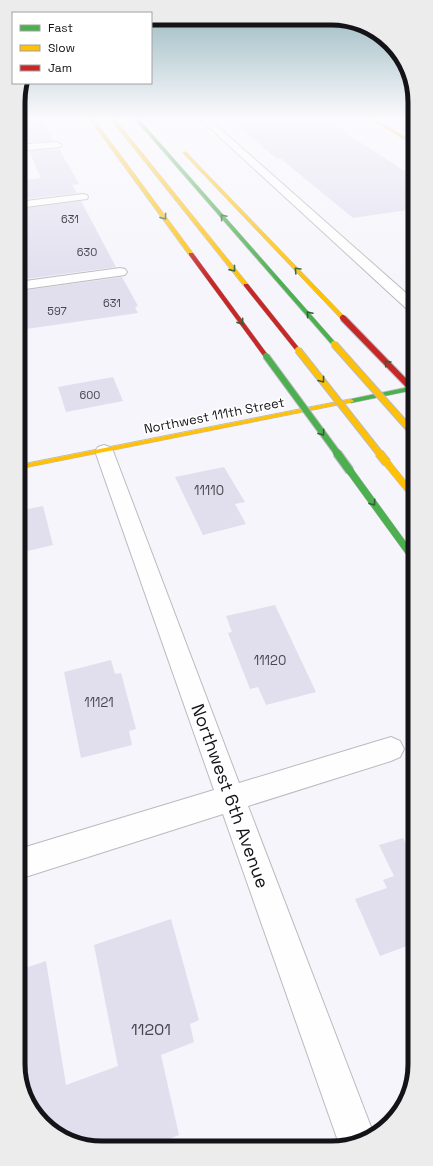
<svg xmlns="http://www.w3.org/2000/svg" width="433" height="1166" font-family="'Space Grotesk',sans-serif">
<style>
.building{fill:#e1deee}
.lines{fill:none;stroke-linecap:round;stroke-linejoin:round}
.street-casing{stroke:#bbbabe;stroke-width:2}
.fast-casing{stroke:#bbbabe;stroke-width:1}
.slow-casing{stroke:#bbbabe;stroke-width:1}
.jam-casing{stroke:#bbbabe;stroke-width:1}
.street{fill:#fefefe;fill-rule:evenodd}
.fast{fill:#4caf50;fill-rule:evenodd}
.slow{fill:#ffc107;fill-rule:evenodd}
.jam{fill:#c62828;fill-rule:evenodd}
.fast-bridge-far1-casing{stroke:#bbbabe;stroke-width:8;stroke-linecap:butt}
.fast-bridge-casing{stroke:#bbbabe;stroke-width:10;stroke-linecap:butt}
.slow-bridge-far1-casing{stroke:#bbbabe;stroke-width:8;stroke-linecap:butt}
.slow-bridge-casing{stroke:#bbbabe;stroke-width:10;stroke-linecap:butt}
.jam-bridge-casing{stroke:#bbbabe;stroke-width:8;stroke-linecap:butt}
.fast-bridge-far1{stroke:#4caf50;stroke-width:6}
.fast-bridge{stroke:#4caf50;stroke-width:8}
.slow-bridge-far1{stroke:#ffc107;stroke-width:6}
.slow-bridge{stroke:#ffc107;stroke-width:8}
.jam-bridge{stroke:#c62828;stroke-width:6}
.oneway{stroke:#306134}
.labels{text-anchor:middle;stroke-width:3.5;stroke-linejoin:round;paint-order:stroke}
.far-number-label{font-size:11px;fill:#47464e}
.far-street-label{font-size:13px;fill:#141318;stroke:#fff}
.number-label{font-size:13px;fill:#47464e}
.near-number-label{font-size:16px;fill:#47464e}
.near-street-label{font-size:18px;fill:#141318;stroke:#fff}
.rim{fill:none;stroke:#141318;stroke-width:5}
</style>
<rect width="100%" height="100%" fill="#f6f5fb"/>
<!-- building -->
<path class="building" d="M 18,118 L 39,118 L 54,141 L 25,143 L 18,130 Z
M 289,118 L 323,118 L 403,170 L 413,169 L 414,209 L 353,218 L 280,158 L 277,159 L 234,123 Z
M 59,149 L 79,184 L 72,185 L 77,193 L 18,200 L 18,181 L 41,178 L 29,151 Z
M 81,201 L 116,267 L 18,280 L 18,209 Z
M 122,277 L 138,306 L 135,307 L 138,313 L 19,330 L 18,291 Z
M 113,377 L 123,401 L 66,412 L 58,387 Z
M 224,467 L 245,502 L 235,504 L 246,524 L 203,535 L 175,477 Z
M 43,506 L 53,545 L 19,553 L 19,511 Z
M 275,605 L 316,692 L 266,705 L 258,687 L 250,689 L 228,633 L 232,632 L 226,616 Z
M 111,660 L 115,674 L 121,673 L 136,729 L 129,731 L 132,745 L 81,758 L 64,672 Z
M 403,838 L 415,861 L 415,943 L 380,956 L 355,899 L 387,888 L 383,880 L 394,876 L 379,845 Z
M 171,919 L 199,1020 L 190,1024 L 194,1042 L 161,1055 L 179,1135 L 151,1146 L 85,1146 L 43,1124 L 20,1081 L 19,970 L 46,961 L 66,1085 L 118,1066 L 94,945 Z"/>
<g class="lines">
<!-- street casing -->
<g class="street-casing">
<path id="street" d="M 199,118 L 208,118 L 414,300 L 414,312 L 409,311 Z
M 57,142 L 62,145 L 60,147 L 18,151 L 18,145 Z
M 83,194 L 87,195 L 88,197 L 87,199 L 18,208 L 18,202 Z
M 120,268 L 125,269 L 127,272 L 125,275 L 18,290 L 18,282 Z
M 104,445 L 110,447 L 113,451 L 239,783 L 391,737 L 400,741 L 404,749 L 400,757 L 391,761 L 248,806 L 373,1132 L 348,1146 L 340,1146 L 338,1141 L 223,814 L 19,879 L 19,849 L 214,790 L 95,451 L 98,447 Z"/>
</g>
<!-- fast casing -->
<g class="fast-casing">
<path id="fast" d="M 134,118 L 138,118 L 336,343 L 336,345 L 332,345 Z
M 414,386 L 414,390 L 351,403 L 348,401 L 351,399 Z
M 347,469 L 353,469 L 414,553 L 414,562 L 411,561 L 347,473 L 346,471 Z"/>
</g>
<!-- slow casing -->
<g class="slow-casing">
<path id="slow" d="M 89,118 L 93,118 L 193,253 L 193,255 L 189,255 Z
M 110,118 L 114,118 L 248,284 L 248,286 L 244,286 Z
M 369,118 L 373,118 L 413,142 L 413,144 Z
M 184,152 L 186,152 L 345,317 L 345,319 L 341,319 L 184,154 Z
M 351,399 L 354,401 L 353,402 L 19,469 L 19,465 Z
M 384,461 L 390,461 L 414,491 L 414,499 L 411,498 L 384,465 Z"/>
</g>
<!-- jam casing -->
<g class="jam-casing">
<path id="jam" d="M 189,253 L 193,253 L 268,355 L 268,357 L 264,357 L 189,255 Z
M 244,284 L 248,284 L 300,349 L 300,351 L 296,351 L 244,286 Z"/>
</g>
<!-- street -->
<use href="#street" class="street"/>
<!-- fast -->
<use href="#fast" class="fast"/>
<!-- slow -->
<use href="#slow" class="slow"/>
<!-- jam -->
<use href="#jam" class="jam"/>
<!-- fast-bridge-far1 casing -->
<g class="fast-bridge-far1-casing">
<path id="fast-bridge-far1" d="M 266,356 L 338,454"/>
</g>
<!-- fast-bridge casing -->
<g class="fast-bridge-casing">
<path id="fast-bridge" d="M 337,453 L 350,471"/>
</g>
<!-- slow-bridge-far1 casing -->
<g class="slow-bridge-far1-casing">
<path id="slow-bridge-far1" d="M 334,344 L 414,434
M 298,350 L 380,454"/>
</g>
<!-- slow-bridge casing -->
<g class="slow-bridge-casing">
<path id="slow-bridge" d="M 379,453 L 387,463"/>
</g>
<!-- jam-bridge casing -->
<g class="jam-bridge-casing">
<path id="jam-bridge" d="M 343,318 L 414,391"/>
</g>
<!-- fast-bridge-far1 -->
<use href="#fast-bridge-far1" class="fast-bridge-far1"/>
<!-- fast-bridge -->
<use href="#fast-bridge" class="fast-bridge"/>
<!-- slow-bridge-far1 -->
<use href="#slow-bridge-far1" class="slow-bridge-far1"/>
<!-- slow-bridge -->
<use href="#slow-bridge" class="slow-bridge"/>
<!-- jam-bridge -->
<use href="#jam-bridge" class="jam-bridge"/>
</g>
<!-- one-way arrows -->
<defs><path id="oneway-chevron" d="M-2-3.5L2.5 0L-2 3.5" fill="none" stroke-width="1.6" stroke-linecap="round" stroke-linejoin="round"/></defs>
<g class="oneway">
<use href="#oneway-chevron" transform="translate(164 217) rotate(54)"/>
<use href="#oneway-chevron" transform="translate(223 217) rotate(-131)"/>
<use href="#oneway-chevron" transform="translate(233 269) rotate(51)"/>
<use href="#oneway-chevron" transform="translate(297 270) rotate(-134)"/>
<use href="#oneway-chevron" transform="translate(309 314) rotate(-131)"/>
<use href="#oneway-chevron" transform="translate(241 322) rotate(54)"/>
<use href="#oneway-chevron" transform="translate(387 363) rotate(-134)"/>
<use href="#oneway-chevron" transform="translate(322 380) rotate(52)"/>
<use href="#oneway-chevron" transform="translate(322 433) rotate(54)"/>
<use href="#oneway-chevron" transform="translate(373 503) rotate(54)"/>
</g>
<!-- sky -->
<linearGradient id="sky" x2="0" y2="1"><stop stop-color="#95b6bd"/><stop offset="0.42" stop-color="#fbfafd"/><stop offset="1" stop-color="#fbfafd" stop-opacity="0"/></linearGradient>
<rect width="433" height="281" fill="url(#sky)"/>
<g class="labels">
<!-- far-number labels -->
<g class="far-number-label">
<text x="70" y="223">631</text>
<text x="87" y="256">630</text>
<text x="112" y="307">631</text>
<text x="57" y="315">597</text>
<text x="90" y="399">600</text>
</g>
<!-- far-street labels -->
<g class="far-street-label">
<text transform="translate(214 415) rotate(-11)" y="5">Northwest 111th Street</text>
</g>
<!-- number labels -->
<g class="number-label">
<text x="209" y="495">11110</text>
<text x="270" y="665">11120</text>
<text x="99" y="707">11121</text>
</g>
<!-- near-number labels -->
<g class="near-number-label">
<text x="151" y="1035">11201</text>
</g>
<!-- near-street labels -->
<g class="near-street-label">
<text transform="translate(230 796) rotate(70)" y="6">Northwest 6th Avenue</text>
</g>
</g>
<!-- crop -->
<path d="M0 0H433V1166H0ZM102 25H331A77 77 0 0 1 408 102V1064A77 77 0 0 1 331 1141H102A77 77 0 0 1 25 1064V102A77 77 0 0 1 102 25Z" fill="#ececed" fill-rule="evenodd"/>
<path class="rim" d="M102 25H331A77 77 0 0 1 408 102V1064A77 77 0 0 1 331 1141H102A77 77 0 0 1 25 1064V102A77 77 0 0 1 102 25Z"/>
<!-- legend -->
<rect x="12" y="12" width="140" height="72" fill="#ffffff" stroke="#a1a1a3"/>
<rect x="20" y="25" width="20" height="6" fill="#4caf50" stroke="#a1a1a3"/>
<text x="48" y="32" font-size="12" fill="#141318">Fast</text>
<rect x="20" y="45" width="20" height="6" fill="#ffc107" stroke="#a1a1a3"/>
<text x="48" y="52" font-size="12" fill="#141318">Slow</text>
<rect x="20" y="65" width="20" height="6" fill="#c62828" stroke="#a1a1a3"/>
<text x="48" y="72" font-size="12" fill="#141318">Jam</text>
</svg>
